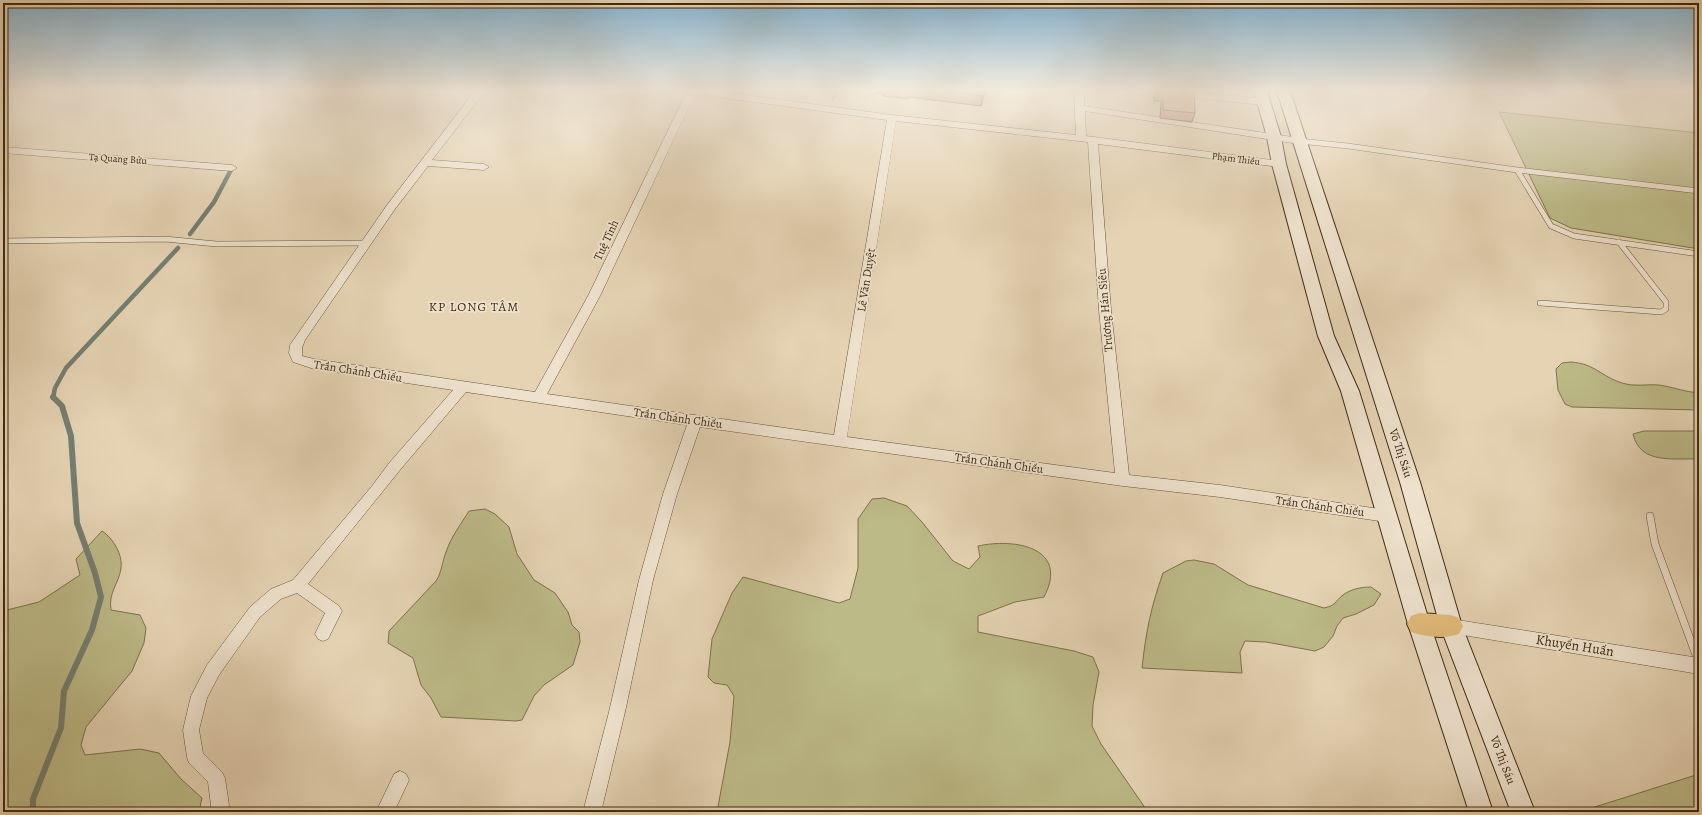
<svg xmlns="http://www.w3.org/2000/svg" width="1702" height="815" font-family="Alegreya,serif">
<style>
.green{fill:#bcba87;stroke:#7e724c}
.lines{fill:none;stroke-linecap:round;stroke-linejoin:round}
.stream-far1{stroke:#747f71;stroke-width:4.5}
.stream{stroke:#747f71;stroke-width:6}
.service-far1-casing{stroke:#695539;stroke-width:6}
.service-casing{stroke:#695539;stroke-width:8}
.minor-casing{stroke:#695539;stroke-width:1}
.secondary-casing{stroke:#402b10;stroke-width:2}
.primary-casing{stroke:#402b10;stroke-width:2}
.path{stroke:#402b10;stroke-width:2;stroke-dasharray:1 1.5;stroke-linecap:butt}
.service-far1{stroke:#eee2ce;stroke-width:5}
.service{stroke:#eee2ce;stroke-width:7}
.minor{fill:#eee2ce;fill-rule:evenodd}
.secondary{fill:#eee2ce;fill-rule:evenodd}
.primary{fill:#e2ba7a;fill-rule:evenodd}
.wall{fill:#bb836c;stroke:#402b10}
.shaded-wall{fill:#996a58;stroke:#402b10}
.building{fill:#da987d;stroke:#402b10}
.labels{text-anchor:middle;stroke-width:3.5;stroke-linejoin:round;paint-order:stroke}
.far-street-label{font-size:10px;fill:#402b10;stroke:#eee2ce}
.street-label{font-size:12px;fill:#402b10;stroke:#eee2ce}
.neighbourhood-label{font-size:13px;letter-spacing:1px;fill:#402b10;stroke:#eee2ce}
.near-street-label{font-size:14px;fill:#402b10;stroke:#eee2ce}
</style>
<rect width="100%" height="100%" fill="#e5d3b3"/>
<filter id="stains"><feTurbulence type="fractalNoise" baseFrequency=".005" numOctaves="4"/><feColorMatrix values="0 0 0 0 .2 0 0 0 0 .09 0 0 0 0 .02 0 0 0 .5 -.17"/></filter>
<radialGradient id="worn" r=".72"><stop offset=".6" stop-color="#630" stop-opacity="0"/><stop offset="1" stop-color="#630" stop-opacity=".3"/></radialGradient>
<!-- green -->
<path class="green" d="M 1499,112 L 1699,133 L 1699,249 L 1571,228 L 1550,218 Z
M 1571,362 C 1596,364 1600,376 1622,383 C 1635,387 1646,384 1659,385 C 1673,387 1685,392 1699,393 L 1699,410 L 1572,407 L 1565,404 L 1558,390 L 1556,369 L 1562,363 Z
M 1644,431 L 1699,431 L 1699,459 C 1674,458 1640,465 1633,434 Z
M 884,498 L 907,506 L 922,522 L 953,561 L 969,569 L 980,557 L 978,546 C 1014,538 1070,547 1044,597 L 1015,602 L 978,616 L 978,632 L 1074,651 L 1093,657 L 1099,672 L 1093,705 L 1092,726 L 1101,744 L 1148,812 L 717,812 L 730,742 L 734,696 L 727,685 L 714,683 L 708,677 L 712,639 L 732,593 L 743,577 L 839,603 L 850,599 L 858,568 L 858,519 L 872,499 Z
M 485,509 L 495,514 L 509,527 L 517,554 L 534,580 L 555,593 L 568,612 L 572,625 L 579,632 L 580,642 L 573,665 L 544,685 L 534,696 L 522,720 L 516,721 L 441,717 L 431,698 L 421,685 L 413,658 L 388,643 L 389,631 L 436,581 C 442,572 442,562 446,552 C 451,537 461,524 469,511 Z
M 102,531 C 113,538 123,555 121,568 C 119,584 108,592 111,610 L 140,615 L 146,628 L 144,643 L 132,671 L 86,727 L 81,745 L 85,755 L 140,749 L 159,753 L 181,779 L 202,798 L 199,812 L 3,812 L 3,711 L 5,693 L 3,684 L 3,611 L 39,602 L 80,575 L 76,559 Z
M 1194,560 L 1214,564 L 1248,585 L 1324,608 C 1337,605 1334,602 1343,595 C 1351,589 1361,587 1371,587 L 1381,594 L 1374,605 L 1356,614 L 1343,618 L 1337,626 L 1333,636 L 1324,647 L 1315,651 L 1266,642 L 1245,641 L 1240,652 L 1242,673 L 1142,668 C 1146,631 1151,607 1163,573 L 1186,561 Z
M 1699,774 L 1699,812 L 1579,812 Z"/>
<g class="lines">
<!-- stream-far1 -->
<path class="stream-far1" d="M 190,234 L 214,202 L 232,168
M 53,398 L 55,388 L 66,368 L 178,248"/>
<!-- stream -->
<path class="stream" d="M 33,812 L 33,799 L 61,728 L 64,691 L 92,630 L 101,597 L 95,573 L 77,523 L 71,436 L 62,406 L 53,397"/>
<!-- service-far1 casing -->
<g class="service-far1-casing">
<path id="service-far1" d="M 1299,141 L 1348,146 L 1517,170 L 1699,191
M 1517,170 L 1551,226 L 1574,236 L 1699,254
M 3,241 L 165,239 L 216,244 L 367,243
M 1540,303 L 1661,312 L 1666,309 L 1666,302 L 1619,242"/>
</g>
<!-- service casing -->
<g class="service-casing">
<path id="service" d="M 1650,516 L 1655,544 L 1699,663"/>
</g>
<!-- minor casing -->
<g class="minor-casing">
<path id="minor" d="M 475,91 L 485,91 L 432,160 L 484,164 L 489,167 L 484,170 L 428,166 L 395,209 L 305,340 L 302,348 L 302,356 L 314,359 L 535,392 L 588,296 L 687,91 L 716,91 L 892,115 L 1076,135 L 1074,91 L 1084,91 L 1084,106 L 1299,138 L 1304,141 L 1299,144 L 1085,111 L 1086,136 L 1279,161 L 1284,164 L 1279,167 L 1098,144 L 1111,310 L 1129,475 L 1220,485 L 1386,510 L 1391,512 L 1393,516 L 1391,520 L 1386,522 L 1220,497 L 1123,486 L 700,427 L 677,494 L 653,580 L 625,712 L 601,812 L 583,812 L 609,712 L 639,580 L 663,494 L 687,425 L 466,392 L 400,470 L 308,584 L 339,606 L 342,611 L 328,639 L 323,641 L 318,639 L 315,634 L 325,613 L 297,593 L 281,599 L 260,617 L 219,675 L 207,698 L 199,730 L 203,753 L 222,772 L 225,778 L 229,805 L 227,812 L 209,812 L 211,805 L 208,782 L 189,763 L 187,757 L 183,730 L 191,696 L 207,665 L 250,607 L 271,589 L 293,580 L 372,486 L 390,462 L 453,390 L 314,369 L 293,362 L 289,353 L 290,345 L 387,205 ZM 695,94 L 887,120 L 834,435 L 547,394 L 600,296 ZM 896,121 L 1088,142 L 1099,310 L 1115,473 L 847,437 Z
M 1150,91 L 1186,91 L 1263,99 L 1268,102 L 1263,105 L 1155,94 Z
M 3,147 L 232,165 L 237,168 L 232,171 L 3,153 Z
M 1451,619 L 1699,658 L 1699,674 L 1451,633 L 1446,631 L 1443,626 L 1446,621 Z
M 400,771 L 406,774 L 409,780 L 394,812 L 376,812 L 394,774 Z"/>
</g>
<!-- secondary casing -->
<g class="secondary-casing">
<path id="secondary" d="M 1254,91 L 1267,91 L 1281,137 L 1286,164 L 1334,336 L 1359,391 L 1430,624 L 1493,812 L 1469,812 L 1408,624 L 1341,391 L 1318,336 L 1272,164 L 1267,137 Z
M 1277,91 L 1290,91 L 1420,482 L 1462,626 L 1535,812 L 1511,812 L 1440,626 L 1400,482 Z"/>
</g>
<!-- primary casing -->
<g class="primary-casing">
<path id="primary" d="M 1419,613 L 1451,615 L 1459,618 L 1463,626 L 1459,634 C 1445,639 1425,637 1411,632 L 1407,624 L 1411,616 Z"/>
</g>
<!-- path -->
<path class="path" d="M 833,100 L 836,91"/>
<!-- service-far1 -->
<use href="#service-far1" class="service-far1"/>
<!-- service -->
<use href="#service" class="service"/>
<!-- minor -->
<use href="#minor" class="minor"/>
<!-- secondary -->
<use href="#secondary" class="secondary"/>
<!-- primary -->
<use href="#primary" class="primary"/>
</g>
<!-- wall -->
<path class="wall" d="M 876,91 L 985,91 L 981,106 L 909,97 L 908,99 L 883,96 L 883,94 L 876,93 Z
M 1155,91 L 1190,91 L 1195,113 L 1192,122 L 1160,118 L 1161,101 L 1154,101 L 1154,96 Z"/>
<!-- shaded-wall -->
<path class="shaded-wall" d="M 983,91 L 985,91 L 981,106 L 982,96 Z"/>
<!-- building -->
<path class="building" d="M 947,91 L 983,91 L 982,96 Z
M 1156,91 L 1194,92 L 1195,113 L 1163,110 L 1163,93 L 1157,92 Z"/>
<!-- sky -->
<linearGradient id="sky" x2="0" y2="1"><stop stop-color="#87b5d2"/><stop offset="0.44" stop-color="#f3ebdd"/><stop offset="1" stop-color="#f3ebdd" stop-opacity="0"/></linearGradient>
<rect width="1702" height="205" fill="url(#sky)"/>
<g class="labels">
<!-- far-street labels -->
<g class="far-street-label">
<text transform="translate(118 158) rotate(4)" y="4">Tạ Quang Bửu</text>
<text transform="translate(1236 158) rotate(7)" y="4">Phạm Thiều</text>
</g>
<!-- street labels -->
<g class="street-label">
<text transform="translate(606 240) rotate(-65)" y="4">Tuệ Tĩnh</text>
<text transform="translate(866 280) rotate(-81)" y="4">Lê Văn Duyệt</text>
<text transform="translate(1105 310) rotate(-95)" y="4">Trương Hán Siêu</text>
<text transform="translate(358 371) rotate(9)" y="4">Trần Chánh Chiếu</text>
<text transform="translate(678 418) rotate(8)" y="4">Trần Chánh Chiếu</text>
<text transform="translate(1401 453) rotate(72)" y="4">Võ Thị Sáu</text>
<text transform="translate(999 463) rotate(8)" y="4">Trần Chánh Chiếu</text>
<text transform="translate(1320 506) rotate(8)" y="4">Trần Chánh Chiếu</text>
<text transform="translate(1503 760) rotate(69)" y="4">Võ Thị Sáu</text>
</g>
<!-- neighbourhood labels -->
<g class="neighbourhood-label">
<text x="474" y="311">KP LONG TÂM</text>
</g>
<!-- near-street labels -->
<g class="near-street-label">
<text transform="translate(1575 645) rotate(9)" y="5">Khuyển Huấn</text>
</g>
</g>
<!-- margin -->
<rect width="1702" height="815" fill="none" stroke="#e5d3b3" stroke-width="16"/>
<rect x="4" y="4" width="1694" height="807" fill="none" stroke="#402b10" stroke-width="2"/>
<rect x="8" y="8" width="1686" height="799" fill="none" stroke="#402b10"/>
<rect width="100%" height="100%" filter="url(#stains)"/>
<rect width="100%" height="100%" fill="url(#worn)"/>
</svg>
